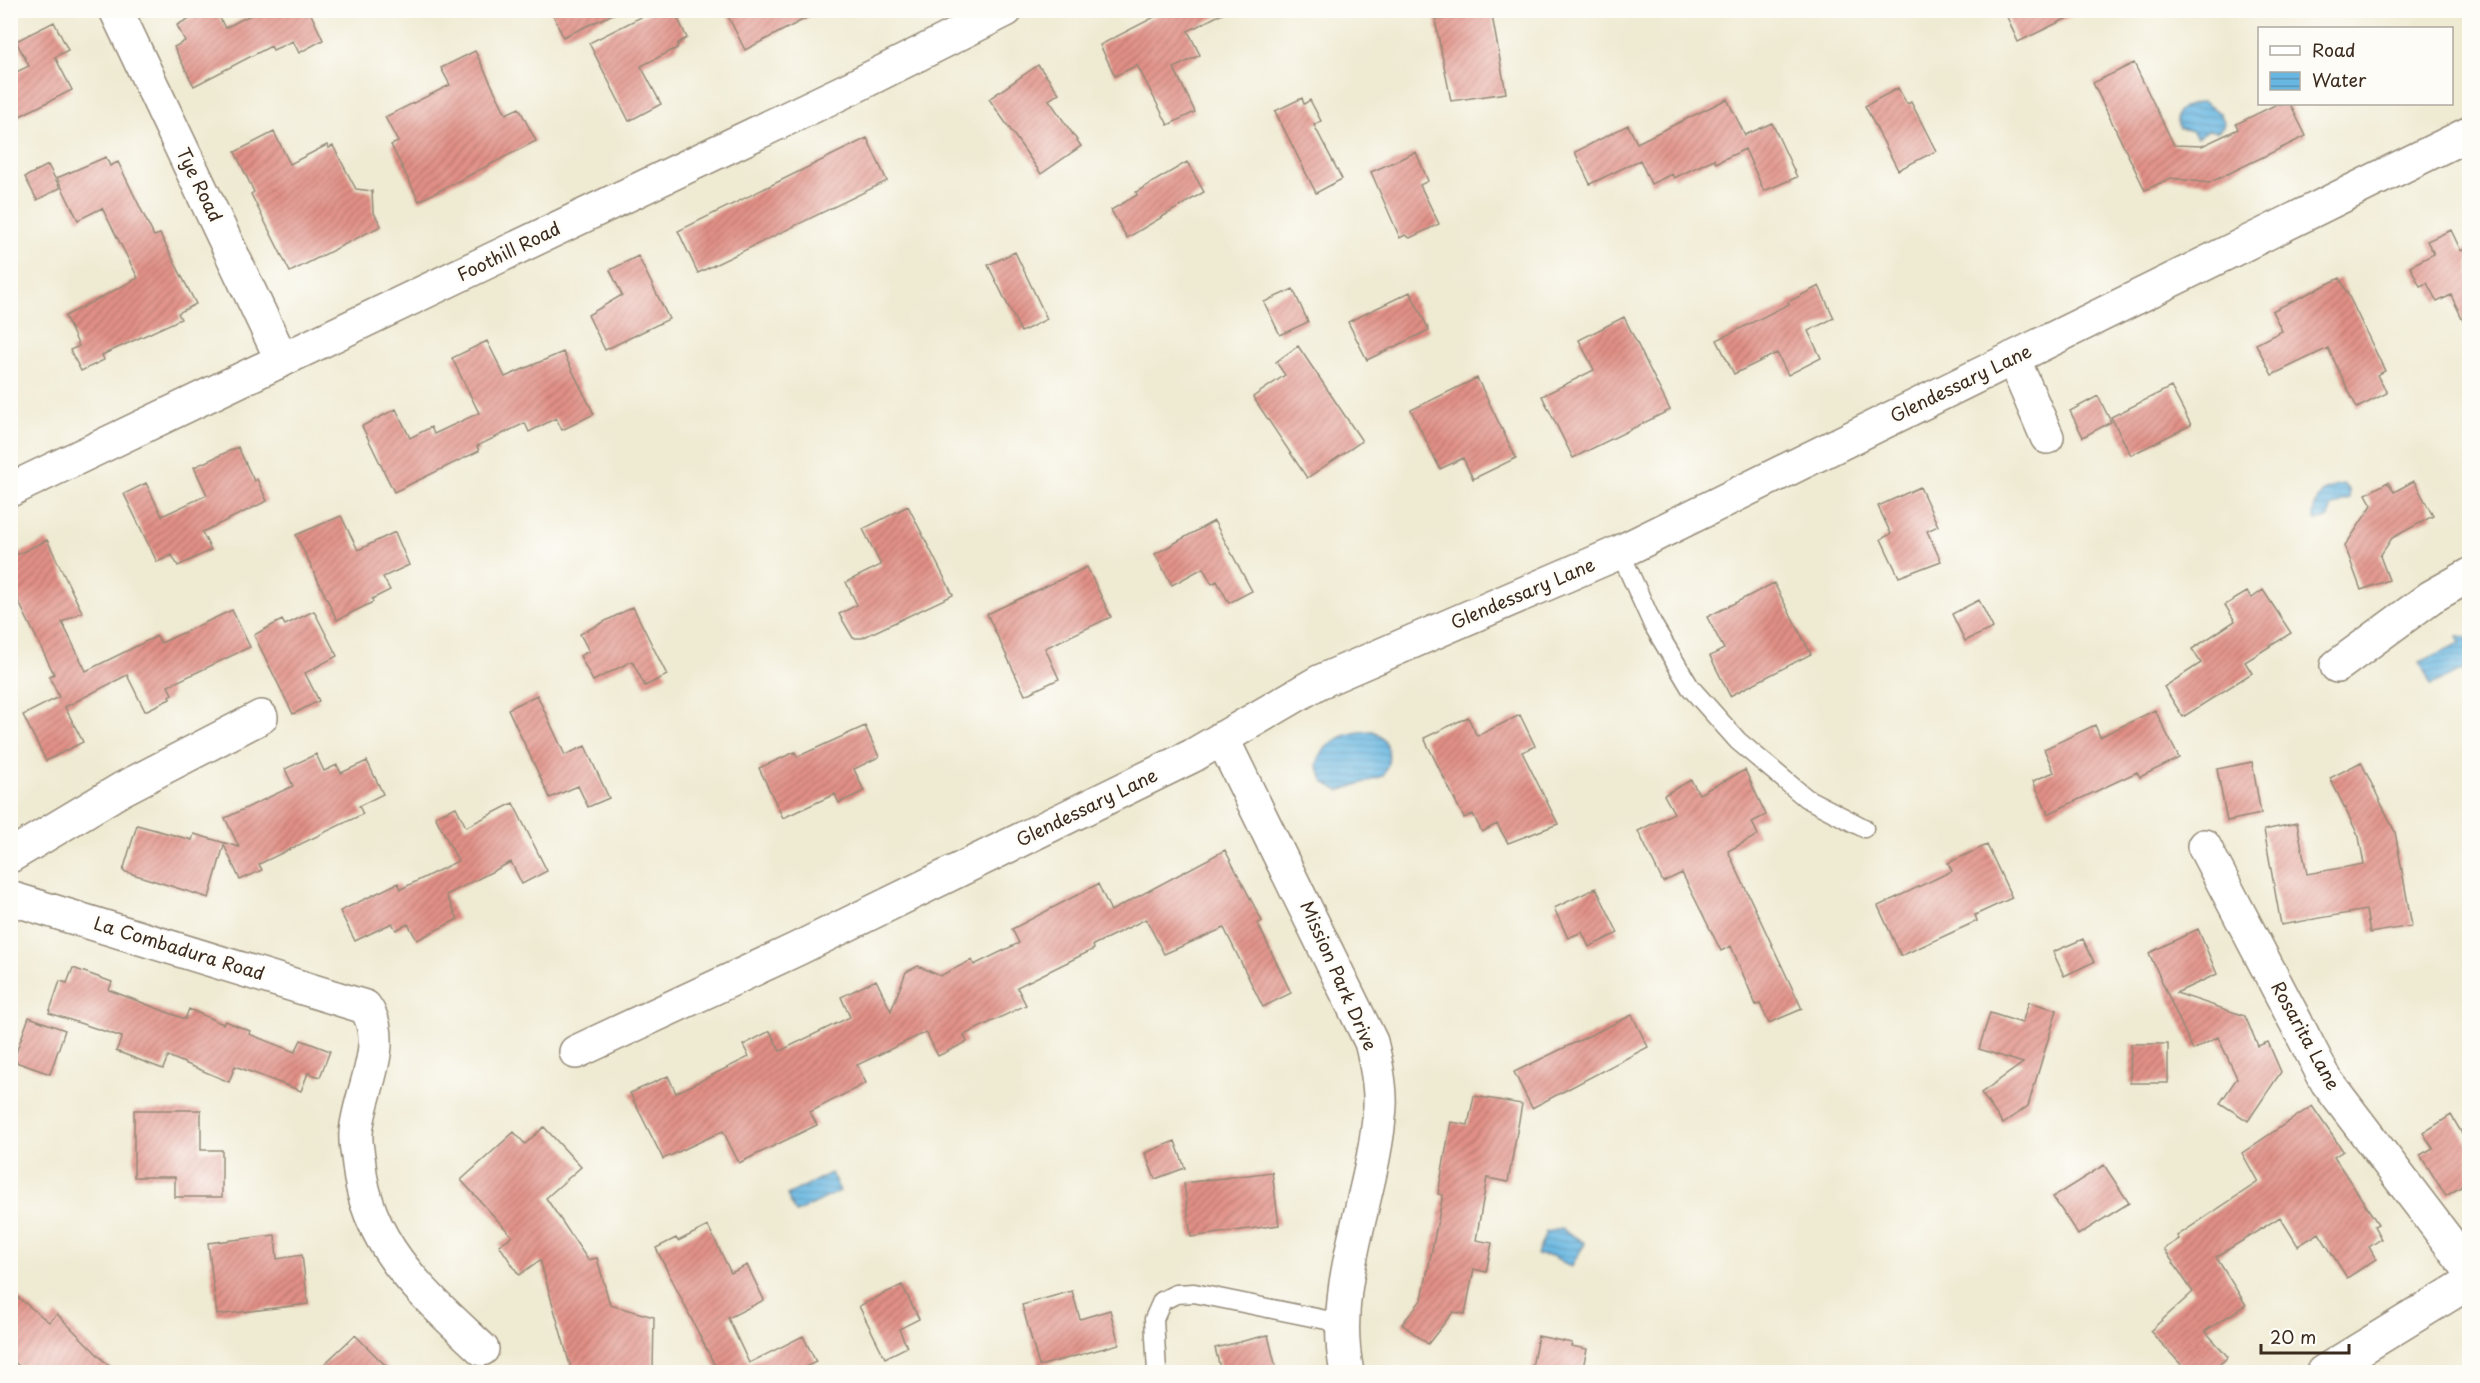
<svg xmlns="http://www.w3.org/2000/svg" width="2480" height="1383" font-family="'Playpen Sans',sans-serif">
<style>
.water{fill:url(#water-rules);stroke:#527080;stroke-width:1.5}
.building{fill:url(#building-hatch)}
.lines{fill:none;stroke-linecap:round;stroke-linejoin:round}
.lane-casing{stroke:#958a78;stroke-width:21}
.street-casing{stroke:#958a78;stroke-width:36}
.secondary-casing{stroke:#958a78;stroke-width:36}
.lane{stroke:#fff;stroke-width:18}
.street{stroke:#fff;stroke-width:33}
.secondary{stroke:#fff;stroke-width:33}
.labels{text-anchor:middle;stroke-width:5;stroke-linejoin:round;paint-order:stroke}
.street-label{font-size:18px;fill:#3b2a1e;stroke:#fdfcf7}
</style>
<defs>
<pattern id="water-rules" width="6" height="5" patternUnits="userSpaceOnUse" patternTransform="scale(1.5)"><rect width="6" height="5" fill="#68b7e2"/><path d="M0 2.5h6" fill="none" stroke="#5795b7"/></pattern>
<pattern id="building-hatch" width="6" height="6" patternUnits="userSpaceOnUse" patternTransform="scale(1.5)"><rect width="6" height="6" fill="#e19086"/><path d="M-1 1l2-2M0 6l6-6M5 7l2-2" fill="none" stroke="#b8766d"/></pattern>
</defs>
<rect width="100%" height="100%" fill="#fdfcf7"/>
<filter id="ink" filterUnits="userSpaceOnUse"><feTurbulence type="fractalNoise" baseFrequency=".0167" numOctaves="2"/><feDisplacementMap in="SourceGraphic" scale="12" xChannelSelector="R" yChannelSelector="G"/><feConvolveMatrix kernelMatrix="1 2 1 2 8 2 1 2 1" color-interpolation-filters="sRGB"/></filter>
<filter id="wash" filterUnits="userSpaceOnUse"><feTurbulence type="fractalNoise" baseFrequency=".008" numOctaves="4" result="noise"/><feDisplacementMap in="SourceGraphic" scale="24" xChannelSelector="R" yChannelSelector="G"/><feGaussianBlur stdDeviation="1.35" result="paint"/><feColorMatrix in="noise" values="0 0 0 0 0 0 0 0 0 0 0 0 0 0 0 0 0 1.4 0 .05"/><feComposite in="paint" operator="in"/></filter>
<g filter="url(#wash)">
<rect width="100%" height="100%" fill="#efead2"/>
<!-- water -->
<path class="water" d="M 2203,102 L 2220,113 L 2225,124 L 2217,132 L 2209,130 L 2197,137 L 2192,131 L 2180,128 C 2168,107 2188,106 2203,102 Z
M 2343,484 L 2349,490 L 2349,499 L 2331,507 L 2329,518 L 2316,521 L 2313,515 C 2316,497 2324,486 2343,484 Z
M 2457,636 L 2469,637 L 2469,667 L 2431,685 L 2420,662 L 2460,643 Z
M 1373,731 C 1391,740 1392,760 1383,776 L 1339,791 L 1324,782 L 1317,765 C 1323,740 1349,731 1373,731 Z
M 831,1173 L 840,1191 L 796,1213 L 787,1195 Z
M 1562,1229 L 1585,1243 L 1571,1267 L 1553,1256 L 1537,1255 L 1546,1232 Z"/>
<g id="blocks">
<!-- building -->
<path class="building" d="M 204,10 L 216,10 L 225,28 L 260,10 L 309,10 L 323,40 L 299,53 L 293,41 L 273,50 L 271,46 L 194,86 L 174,47 L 185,41 L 177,25 Z
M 551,10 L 622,10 L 563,37 Z
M 655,10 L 674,10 L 687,38 L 678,43 L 677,48 L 641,66 L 661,104 L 629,121 L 589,43 Z
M 725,10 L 822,10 L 745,50 Z
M 1168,10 L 1229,10 L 1188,31 L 1200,55 L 1174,68 L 1195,112 L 1168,125 L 1137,65 L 1115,76 L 1100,45 Z
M 1460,10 L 1491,10 L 1506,93 L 1451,101 L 1435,20 L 1461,16 Z
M 2004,10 L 2084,10 L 2018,42 Z
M 54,22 L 68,50 L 55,57 L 72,90 L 10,121 L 10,75 L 29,66 L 16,41 Z
M 475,51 L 506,114 L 519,108 L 536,141 L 419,201 L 391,145 L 398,142 L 385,117 L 450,85 L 441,68 Z
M 2134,63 L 2174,145 L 2202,146 L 2238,129 L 2236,124 L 2277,104 L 2290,104 L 2306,136 L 2209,183 L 2171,178 L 2145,190 L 2093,83 Z
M 1038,65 L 1059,93 L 1049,100 L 1081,146 L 1041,174 L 989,99 Z
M 1898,88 L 1907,104 L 1911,102 L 1936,151 L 1898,170 L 1865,106 Z
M 1302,98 L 1304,104 L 1310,100 L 1321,121 L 1314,125 L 1342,179 L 1316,193 L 1275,111 Z
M 1727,99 L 1745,135 L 1772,123 L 1797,177 L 1764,191 L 1745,149 L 1716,163 L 1714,159 L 1674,178 L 1672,174 L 1651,184 L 1640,160 L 1590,184 L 1575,152 L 1628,125 L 1637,143 Z
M 274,132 L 290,164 L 327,145 L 329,148 L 333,146 L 356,189 L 372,191 L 373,211 L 381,226 L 290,272 L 251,194 L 254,192 L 235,152 Z
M 867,138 L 887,181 L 698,273 L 678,231 Z
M 1416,152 L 1428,181 L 1420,185 L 1439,224 L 1410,238 L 1405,235 L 1400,238 L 1371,172 Z
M 106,157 L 110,166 L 118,162 L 154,236 L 160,234 L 196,304 L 178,313 L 181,319 L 102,355 L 104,360 L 81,371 L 70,350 L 79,346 L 65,316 L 138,278 L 102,208 L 78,220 L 57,178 Z
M 1187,162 L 1204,192 L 1127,238 L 1111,210 L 1137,195 L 1136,192 Z
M 48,165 L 60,188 L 37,200 L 25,177 Z
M 2451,230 L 2461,251 L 2469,247 L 2469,333 L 2451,295 L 2437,302 L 2427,283 L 2420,286 L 2410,266 L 2434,254 L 2427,241 Z
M 1015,252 L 1047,319 L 1021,332 L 988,265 Z
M 638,256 L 669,319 L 605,350 L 588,315 L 622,295 L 610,270 Z
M 2340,278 L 2385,371 L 2377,375 L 2387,393 L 2357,408 L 2328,348 L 2272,375 L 2256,344 L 2282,331 L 2272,311 Z
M 1819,286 L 1834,318 L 1808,331 L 1821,358 L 1788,375 L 1777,353 L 1734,374 L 1717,340 L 1789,304 L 1788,302 Z
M 1293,289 L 1308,322 L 1280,335 L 1264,302 Z
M 1410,292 L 1429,330 L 1367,360 L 1348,322 Z
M 1624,317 L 1670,410 L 1573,458 L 1542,396 L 1594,370 L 1579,340 Z
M 487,341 L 505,377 L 563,352 L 594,414 L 562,430 L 556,418 L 529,432 L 525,423 L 477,446 L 479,451 L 394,492 L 362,426 L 396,409 L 410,438 L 431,427 L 434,434 L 479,413 L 452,358 Z
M 1298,346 L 1362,441 L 1307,478 L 1253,397 L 1285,375 L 1276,362 Z
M 1477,378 L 1516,458 L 1473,479 L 1463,458 L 1440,469 L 1411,410 Z
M 2171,387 L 2191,425 L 2131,455 L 2111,417 Z
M 2098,396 L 2111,422 L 2083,437 L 2070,411 Z
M 238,447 L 254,481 L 257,479 L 267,501 L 202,532 L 211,550 L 178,566 L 172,555 L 157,562 L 124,494 L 146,483 L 162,516 L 207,495 L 194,467 Z
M 2414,481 L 2433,516 L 2392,538 L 2380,556 L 2389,580 L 2361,590 L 2345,546 L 2372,505 L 2366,494 L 2388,482 L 2394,492 Z
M 1920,487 L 1938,526 L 1927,531 L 1941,561 L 1899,577 L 1881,539 L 1891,534 L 1878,506 Z
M 908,506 L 953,595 L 862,638 L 853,638 L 839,614 L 857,605 L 846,582 L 881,565 L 863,529 Z
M 341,516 L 358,550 L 395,532 L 409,565 L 383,577 L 390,590 L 372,599 L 373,602 L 337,620 L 296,535 Z
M 1214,521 L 1252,591 L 1229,603 L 1217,581 L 1212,584 L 1203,568 L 1172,585 L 1155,554 Z
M 47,540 L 82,612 L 62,622 L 86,671 L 157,636 L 161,643 L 232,610 L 250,647 L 168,686 L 172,694 L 169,696 L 170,699 L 145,711 L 127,675 L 65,707 L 83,742 L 46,761 L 23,715 L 59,697 L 49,676 L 54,674 L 10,584 L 10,558 Z
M 1087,567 L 1111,617 L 1045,648 L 1059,679 L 1025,695 L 987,614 Z
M 1774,583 L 1811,654 L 1730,696 L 1710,656 L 1724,649 L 1707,617 Z
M 2263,590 L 2291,633 L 2245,662 L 2252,673 L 2183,717 L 2164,687 L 2201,663 L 2192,649 L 2235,621 L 2225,605 L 2247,592 L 2252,598 Z
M 1979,600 L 1993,628 L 1965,641 L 1952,614 Z
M 633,607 L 667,675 L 645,686 L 632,661 L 593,681 L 580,656 L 589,651 L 580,634 Z
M 314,611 L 337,656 L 305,673 L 319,701 L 293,714 L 254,635 L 282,620 L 285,625 Z
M 537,695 L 565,755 L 585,746 L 609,798 L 588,807 L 578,786 L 550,798 L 508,709 Z
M 2155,710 L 2179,758 L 2140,777 L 2137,772 L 2048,814 L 2033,781 L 2054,772 L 2044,749 L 2095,725 L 2100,737 Z
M 1520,715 L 1535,746 L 1522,752 L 1558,824 L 1508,843 L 1497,824 L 1482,832 L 1473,814 L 1464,818 L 1424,738 L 1468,717 L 1477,736 Z
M 865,726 L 879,757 L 854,769 L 864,791 L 839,803 L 835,794 L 783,818 L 759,768 L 795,752 L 797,757 Z
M 316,754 L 324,771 L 337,765 L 341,773 L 367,761 L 383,794 L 359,806 L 363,814 L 259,864 L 262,870 L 240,880 L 224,845 L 209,898 L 123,871 L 137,825 L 192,840 L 194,834 L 239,847 L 225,818 L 293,786 L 285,769 Z
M 2252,762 L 2261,814 L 2227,821 L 2217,769 Z
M 2361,762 L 2395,832 L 2412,926 L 2370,933 L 2366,910 L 2281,925 L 2264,830 L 2297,823 L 2307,874 L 2364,864 L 2359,837 L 2330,778 Z
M 1745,770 L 1766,815 L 1752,822 L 1758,835 L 1728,851 L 1802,1009 L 1769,1023 L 1760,1004 L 1756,1005 L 1731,946 L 1721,951 L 1682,873 L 1663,882 L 1638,831 L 1674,813 L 1664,795 L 1691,780 L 1699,794 Z
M 513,803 L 547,871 L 522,884 L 511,862 L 446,895 L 458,919 L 417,940 L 408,924 L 396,930 L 392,923 L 355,941 L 340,911 L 398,883 L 401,889 L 458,861 L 435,816 L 456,807 L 466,827 Z
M 1987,845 L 2012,898 L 1975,915 L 1977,921 L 1901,956 L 1878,906 L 1952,871 L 1948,863 Z
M 1225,850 L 1262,921 L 1258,924 L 1291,993 L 1263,1007 L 1224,928 L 1164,954 L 1146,919 L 1093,945 L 1094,949 L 1017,987 L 1026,1005 L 964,1035 L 967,1042 L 938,1056 L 926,1032 L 857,1065 L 866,1083 L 810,1112 L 817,1125 L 739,1163 L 723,1131 L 663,1159 L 630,1093 L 668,1076 L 676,1093 L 749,1057 L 743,1045 L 770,1031 L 780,1051 L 850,1017 L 841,997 L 876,980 L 891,1011 L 906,972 L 918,966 L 940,976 L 972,960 L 974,965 L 1019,943 L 1012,929 L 1098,884 L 1111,911 Z
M 1596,888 L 1618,933 L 1589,947 L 1582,932 L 1568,938 L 1554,908 Z
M 2198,929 L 2217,974 L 2176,993 L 2245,1016 L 2258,1046 L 2268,1042 L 2281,1072 L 2248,1121 L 2220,1103 L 2237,1078 L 2218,1037 L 2193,1050 L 2149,953 Z
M 2083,939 L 2094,962 L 2064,976 L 2053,952 Z
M 73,968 L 112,982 L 109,990 L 185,1019 L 189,1009 L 223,1024 L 225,1021 L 250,1031 L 249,1034 L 295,1052 L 301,1040 L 330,1051 L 320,1077 L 308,1073 L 301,1091 L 235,1066 L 229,1082 L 168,1056 L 163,1069 L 116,1051 L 122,1037 L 49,1013 L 60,981 L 67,983 Z
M 2029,1002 L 2057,1010 L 2028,1106 L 2003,1124 L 1981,1093 L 2023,1063 L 1979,1049 L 1990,1013 L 2022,1023 Z
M 1632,1015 L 1648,1047 L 1532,1108 L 1514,1072 Z
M 29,1017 L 65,1030 L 50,1074 L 13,1061 Z
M 2131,1044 L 2168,1044 L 2168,1083 L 2130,1083 Z
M 1474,1096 L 1522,1104 L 1508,1182 L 1487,1178 L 1476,1240 L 1492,1243 L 1486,1272 L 1474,1269 L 1465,1314 L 1453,1312 L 1428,1344 L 1402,1324 L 1422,1299 L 1443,1195 L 1438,1194 L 1451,1122 L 1468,1125 Z
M 2312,1106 L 2343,1151 L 2334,1157 L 2378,1224 L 2374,1226 L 2381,1239 L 2369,1247 L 2376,1259 L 2347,1278 L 2319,1233 L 2298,1246 L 2280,1217 L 2216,1257 L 2246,1305 L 2205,1331 L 2228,1357 L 2211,1372 L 2188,1372 L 2150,1331 L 2193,1292 L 2164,1249 L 2179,1239 L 2177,1236 L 2258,1182 L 2242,1153 Z
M 134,1110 L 201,1110 L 201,1150 L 222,1150 L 222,1197 L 175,1197 L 175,1177 L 134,1177 Z
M 2451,1115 L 2469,1145 L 2469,1182 L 2446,1196 L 2420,1155 L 2433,1148 L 2423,1133 Z
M 544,1127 L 581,1167 L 546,1198 L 588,1260 L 597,1258 L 610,1305 L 654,1317 L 653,1372 L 572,1372 L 540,1260 L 519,1275 L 499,1245 L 512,1236 L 461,1180 L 514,1132 L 525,1144 Z
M 1175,1141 L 1185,1168 L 1155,1179 L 1145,1153 Z
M 2104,1165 L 2129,1203 L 2078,1235 L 2053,1197 Z
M 1272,1172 L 1279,1225 L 1191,1237 L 1184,1183 Z
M 708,1226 L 731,1273 L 747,1265 L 764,1300 L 728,1318 L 749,1363 L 803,1336 L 816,1362 L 795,1372 L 718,1372 L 656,1248 L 676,1238 L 678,1241 Z
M 275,1235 L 277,1259 L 302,1255 L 308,1304 L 217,1315 L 208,1243 Z
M 902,1285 L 919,1319 L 899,1329 L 907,1347 L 885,1358 L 859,1306 Z
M 10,1291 L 49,1322 L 57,1314 L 115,1372 L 26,1372 L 10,1358 Z
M 1072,1291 L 1080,1319 L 1110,1310 L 1119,1344 L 1039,1366 L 1022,1305 Z
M 355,1335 L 392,1372 L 316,1372 Z
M 1268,1335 L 1276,1368 L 1257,1372 L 1221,1372 L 1215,1348 Z
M 1538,1336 L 1572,1343 L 1571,1346 L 1587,1349 L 1582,1372 L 1531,1372 Z"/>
</g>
</g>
<g filter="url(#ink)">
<use href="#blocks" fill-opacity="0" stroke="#958a78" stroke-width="1.5"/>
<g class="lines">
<!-- lane casing -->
<g class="lane-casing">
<path id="lane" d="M 1620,552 L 1653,625 L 1690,687 L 1738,741 L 1806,798 L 1864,828
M 1157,1372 L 1154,1319 L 1162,1301 L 1176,1294 L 1194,1293 L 1341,1323"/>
</g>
<!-- street casing -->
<g class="street-casing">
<path id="street" d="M 116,10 L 282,360
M 2013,358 L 2047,437
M 2337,666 L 2431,597 L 2470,575
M 1222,738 L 1371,1042 C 1376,1062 1381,1085 1380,1106 C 1375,1195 1328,1283 1347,1372
M 2204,846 L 2327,1082 L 2470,1270
M 10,856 L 122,789 L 261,717
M 10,898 L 365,1007 C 391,1043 359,1092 356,1133 C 355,1143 358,1154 359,1165 C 367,1247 426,1296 482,1349
M 576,1052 L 795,950 L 1192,756 L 1319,682 L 1620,552 L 2470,133
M 2323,1372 L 2470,1282"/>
</g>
<!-- secondary casing -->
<g class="secondary-casing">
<path id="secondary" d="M 10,490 L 853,87 L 1006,10"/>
</g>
<!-- lane -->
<use href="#lane" class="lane"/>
<!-- street -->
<use href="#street" class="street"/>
<!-- secondary -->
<use href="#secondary" class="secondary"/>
</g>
</g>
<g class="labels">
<!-- street labels -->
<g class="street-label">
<text transform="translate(199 185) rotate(64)" y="6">Tye Road</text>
<text transform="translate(509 252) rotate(-26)" y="6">Foothill Road</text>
<text transform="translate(1961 384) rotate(-26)" y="6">Glendessary Lane</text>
<text transform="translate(1523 594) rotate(-23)" y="6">Glendessary Lane</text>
<text transform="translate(1087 808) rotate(-26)" y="6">Glendessary Lane</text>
<text transform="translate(179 949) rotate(17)" y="6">La Combadura Road</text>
<text transform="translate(1338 976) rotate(66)" y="6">Mission Park Drive</text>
<text transform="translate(2305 1036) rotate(61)" y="6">Rosarita Lane</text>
</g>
</g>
<!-- margin -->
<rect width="2480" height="1383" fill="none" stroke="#fdfcf7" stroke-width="36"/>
<!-- legend -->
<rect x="2258" y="27" width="195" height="78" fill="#fdfcf7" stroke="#afa8a0" stroke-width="1.5"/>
<rect x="2270" y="46" width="30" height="9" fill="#ffffff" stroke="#afa8a0" stroke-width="1.5"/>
<text x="2312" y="57" font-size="18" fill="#3b2a1e">Road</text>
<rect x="2270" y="72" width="30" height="18" fill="url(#water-rules)" stroke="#afa8a0" stroke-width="1.5"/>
<text x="2312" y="87" font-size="18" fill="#3b2a1e">Water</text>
<!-- scale -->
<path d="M2261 1344v9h88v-9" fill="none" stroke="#3b2a1e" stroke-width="3"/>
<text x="2270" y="1344" font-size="18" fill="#3b2a1e" stroke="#fdfcf7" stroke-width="4.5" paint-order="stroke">20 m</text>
</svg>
